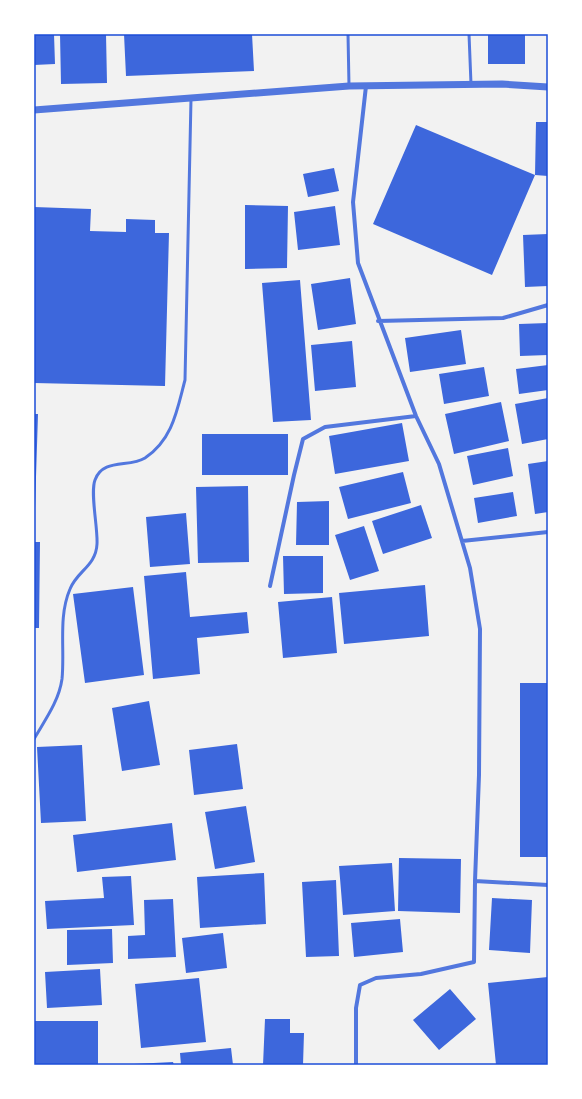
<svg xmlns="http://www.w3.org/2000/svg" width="582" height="1099" font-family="'Roboto Condensed',sans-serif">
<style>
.building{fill:#3d67dc}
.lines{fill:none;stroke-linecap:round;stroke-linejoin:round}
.service{stroke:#5277de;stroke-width:3}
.minor{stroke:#5277de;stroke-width:4}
.tertiary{stroke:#5277de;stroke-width:7}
.neatline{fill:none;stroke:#1d4ed8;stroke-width:1.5}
</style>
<rect width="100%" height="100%" fill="#f2f2f2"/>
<!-- building -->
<path class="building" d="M 34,34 L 54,34 L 55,64 L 34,65 Z
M 60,34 L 106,34 L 107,83 L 61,84 Z
M 124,34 L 252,34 L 254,71 L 126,76 Z
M 488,34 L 525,34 L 525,64 L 488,64 Z
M 536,122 L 548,122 L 548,176 L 535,175 Z
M 416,125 L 535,175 L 492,275 L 373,224 Z
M 334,168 L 339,191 L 308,197 L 303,174 Z
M 245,205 L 288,206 L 287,268 L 245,269 Z
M 335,206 L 340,245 L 298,250 L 294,212 Z
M 34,207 L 91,209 L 90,231 L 126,232 L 126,219 L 155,220 L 155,233 L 169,233 L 165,386 L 34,383 Z
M 548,234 L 548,286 L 525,287 L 523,235 Z
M 350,278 L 356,324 L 318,330 L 311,284 Z
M 300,280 L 311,420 L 273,422 L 262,283 Z
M 548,323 L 548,355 L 520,356 L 519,324 Z
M 461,330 L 466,364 L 410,372 L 405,338 Z
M 352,341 L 356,387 L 315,391 L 311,345 Z
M 548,365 L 548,390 L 519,394 L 516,369 Z
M 484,367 L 489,396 L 444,404 L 439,374 Z
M 548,398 L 548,439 L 522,444 L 515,404 Z
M 501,402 L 509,441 L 454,454 L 445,414 Z
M 34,414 L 38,414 L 35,508 L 34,508 Z
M 402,423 L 409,461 L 335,474 L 329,436 Z
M 202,434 L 288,434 L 288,475 L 202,475 Z
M 508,448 L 513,476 L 473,485 L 467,456 Z
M 548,461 L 548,512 L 535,514 L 528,464 Z
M 403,472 L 411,503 L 348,519 L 339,487 Z
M 248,486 L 249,562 L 198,563 L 196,487 Z
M 513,492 L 517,516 L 478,523 L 474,498 Z
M 329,501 L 329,545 L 296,545 L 297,502 Z
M 421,505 L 432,538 L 383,554 L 372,521 Z
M 186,513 L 190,564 L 150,567 L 146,517 Z
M 364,526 L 379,571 L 350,580 L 335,535 Z
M 34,542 L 40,542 L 39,628 L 34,628 Z
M 283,556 L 323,556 L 323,593 L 284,594 Z
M 186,572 L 190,617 L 247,612 L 249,633 L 197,638 L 200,674 L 153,679 L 144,576 Z
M 425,585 L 429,636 L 344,644 L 339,593 Z
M 133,587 L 144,675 L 85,683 L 73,594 Z
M 332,597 L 337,653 L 283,658 L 278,602 Z
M 520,683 L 548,683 L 548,857 L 520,857 Z
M 149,701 L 160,765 L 122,771 L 112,708 Z
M 237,744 L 243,789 L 194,795 L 189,750 Z
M 82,745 L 86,821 L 41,823 L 37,747 Z
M 246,806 L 255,862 L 215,869 L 205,812 Z
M 172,823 L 176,860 L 77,872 L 73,835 Z
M 399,858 L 461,859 L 460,913 L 398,911 Z
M 392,863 L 395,911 L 343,915 L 339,866 Z
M 264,873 L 266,924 L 200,928 L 197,877 Z
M 131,876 L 134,925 L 47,929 L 45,901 L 104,898 L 102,877 Z
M 336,880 L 339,956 L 306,957 L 302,882 Z
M 492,898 L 532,900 L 530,953 L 489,950 Z
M 173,899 L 176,957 L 128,959 L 128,936 L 145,935 L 144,900 Z
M 400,919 L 403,952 L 354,957 L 351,923 Z
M 112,929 L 113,963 L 67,965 L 67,930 Z
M 223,933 L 227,968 L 186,973 L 182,938 Z
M 100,969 L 102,1005 L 47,1008 L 45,972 Z
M 548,977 L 548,1065 L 496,1065 L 488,983 Z
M 199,978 L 206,1042 L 141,1048 L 135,984 Z
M 450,989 L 476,1019 L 439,1050 L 413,1020 Z
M 265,1019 L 290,1019 L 290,1033 L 304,1033 L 303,1065 L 263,1065 Z
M 34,1021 L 98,1021 L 98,1065 L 34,1065 Z
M 231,1048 L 233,1065 L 181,1065 L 180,1053 Z
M 173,1062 L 174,1065 L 134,1065 L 134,1064 Z"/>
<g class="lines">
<!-- service -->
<path class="service" d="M 348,34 L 349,86
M 469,34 L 471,84
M 34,739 C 45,720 59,701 62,679 C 65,649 58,617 70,589 C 77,571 96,566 97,544 C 98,528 90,493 95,480 C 103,458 129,468 145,458 C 173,439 177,410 185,380 L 191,99"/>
<!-- minor -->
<path class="minor" d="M 378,321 L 503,318 L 548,305
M 462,541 L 548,532
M 270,586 L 294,475 L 303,439 L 325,427 L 416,416
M 475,881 L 548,885
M 356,1065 L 356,1008 L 360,985 L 376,978 L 421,974 L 474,962 L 475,881 L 479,775 L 480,629 L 470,568 L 439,464 L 416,416 L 358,263 L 353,202 L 366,86"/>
<!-- tertiary -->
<path class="tertiary" d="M 34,110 L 349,86 L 502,84 L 548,87"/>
</g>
<!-- border -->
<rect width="582" height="1099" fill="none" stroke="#ffffff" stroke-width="70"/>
<rect x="35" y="35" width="512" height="1029" class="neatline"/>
</svg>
